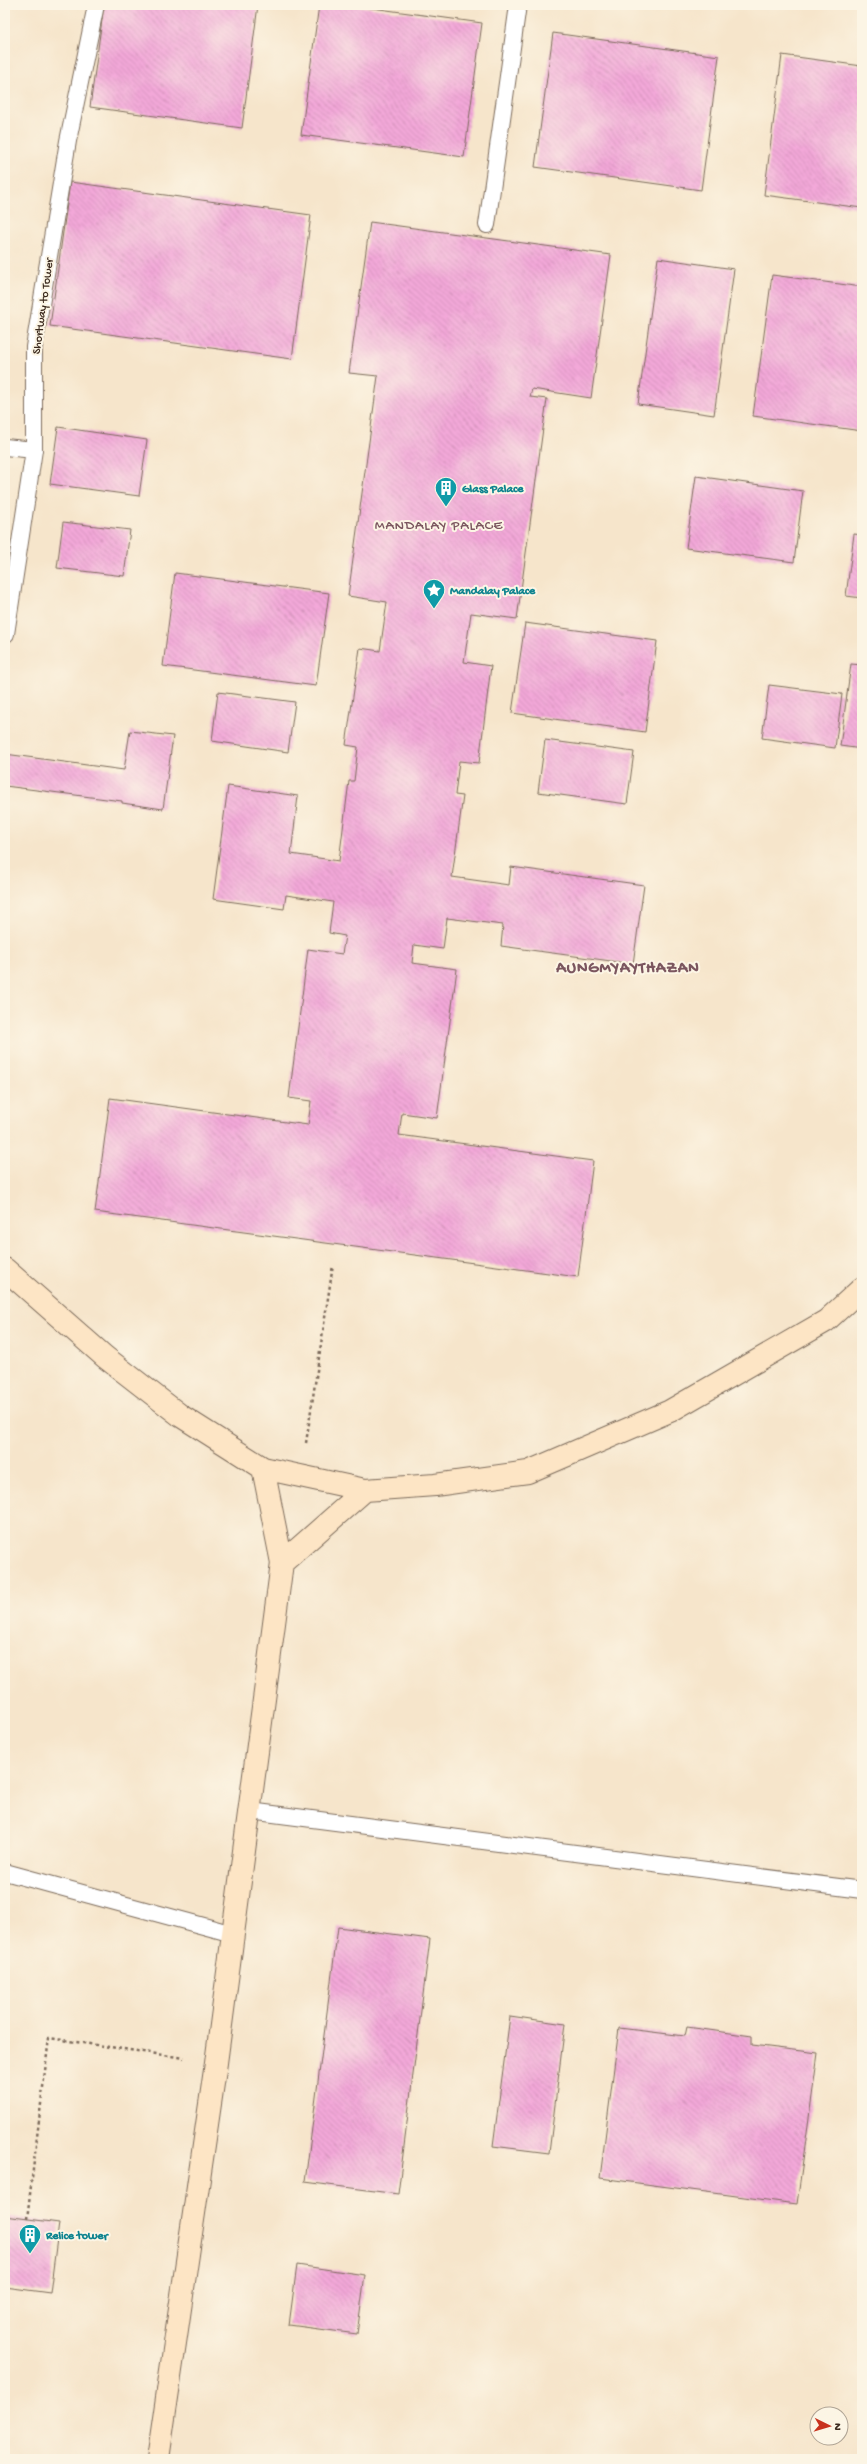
<svg xmlns="http://www.w3.org/2000/svg" width="867" height="2464" font-family="'Gochi Hand',sans-serif">
<style>
.building{fill:url(#building-back-hatch)}
.lines{fill:none;stroke-linecap:round;stroke-linejoin:round}
.lane-casing{stroke:#7c6b5b;stroke-width:18}
.secondary-casing{stroke:#7c6b5b;stroke-width:24}
.path{stroke:#7c6b5b;stroke-width:2.5;stroke-dasharray:3 3;stroke-linecap:butt}
.lane{stroke:#fff;stroke-width:16}
.secondary{stroke:#fde5c5;stroke-width:22}
.labels{text-anchor:middle;stroke-width:4;stroke-linejoin:round;paint-order:stroke}
.street-label{font-size:12px;fill:#3b2a1e;stroke:#fcf5e5}
.culture-label{font-size:12px;font-weight:bold;fill:#0d838f;stroke:#fcf5e5;text-anchor:start}
.quarter-label{font-size:14px;letter-spacing:1px;fill:#7b565f;stroke:#fcf5e5}
.district-label{font-size:16px;font-weight:bold;letter-spacing:1px;fill:#7b565f;stroke:#fcf5e5}
</style>
<defs>
<pattern id="building-back-hatch" width="6" height="6" patternUnits="userSpaceOnUse"><rect width="6" height="6" fill="#f3a8d9"/><path d="M-1 5l2 2M0 0l6 6M5-1l2 2" fill="none" stroke="#c689af"/></pattern>
</defs>
<rect width="100%" height="100%" fill="#fcf5e5"/>
<filter id="ink" filterUnits="userSpaceOnUse"><feTurbulence type="fractalNoise" baseFrequency=".025" numOctaves="2"/><feDisplacementMap in="SourceGraphic" scale="8" xChannelSelector="R" yChannelSelector="G"/><feConvolveMatrix kernelMatrix="1 2 1 2 8 2 1 2 1" color-interpolation-filters="sRGB"/></filter>
<filter id="wash" filterUnits="userSpaceOnUse"><feTurbulence type="fractalNoise" baseFrequency=".012" numOctaves="4" result="noise"/><feDisplacementMap in="SourceGraphic" scale="16" xChannelSelector="R" yChannelSelector="G"/><feGaussianBlur stdDeviation="0.9" result="paint"/><feColorMatrix in="noise" values="0 0 0 0 0 0 0 0 0 0 0 0 0 0 0 0 0 1.4 0 .05"/><feComposite in="paint" operator="in"/></filter>
<g filter="url(#wash)">
<rect width="100%" height="100%" fill="#f6e5cb"/>
<g id="blocks">
<!-- building -->
<path class="building" d="M 104,5 L 258,5 L 242,128 L 90,107 Z
M 319,5 L 350,5 L 482,23 L 464,157 L 301,135 Z
M 553,33 L 719,56 L 701,190 L 535,167 Z
M 782,55 L 862,66 L 862,208 L 764,195 Z
M 70,182 L 311,215 L 292,359 L 50,326 Z
M 370,222 L 611,255 L 591,398 L 532,389 L 530,397 L 547,399 L 517,619 L 471,613 L 464,662 L 491,666 L 479,763 L 459,761 L 455,795 L 463,796 L 452,877 L 509,885 L 511,867 L 644,885 L 633,964 L 501,946 L 503,925 L 447,918 L 443,949 L 414,945 L 412,963 L 457,969 L 437,1118 L 402,1113 L 399,1135 L 593,1161 L 578,1277 L 95,1212 L 110,1098 L 308,1125 L 311,1101 L 289,1098 L 308,949 L 342,954 L 345,936 L 329,933 L 333,902 L 286,895 L 284,909 L 213,899 L 228,786 L 298,796 L 291,854 L 339,861 L 349,781 L 354,781 L 358,747 L 346,745 L 360,648 L 380,651 L 387,602 L 348,596 L 378,376 L 349,373 Z
M 658,258 L 734,269 L 714,415 L 638,404 Z
M 772,275 L 862,287 L 862,431 L 753,416 Z
M 58,427 L 147,440 L 139,496 L 50,484 Z
M 696,476 L 803,491 L 794,562 L 686,548 Z
M 63,522 L 130,530 L 124,576 L 57,568 Z
M 854,534 L 862,535 L 862,598 L 846,596 Z
M 175,573 L 329,593 L 316,686 L 163,666 Z
M 525,623 L 657,641 L 645,732 L 512,713 Z
M 851,664 L 862,665 L 862,749 L 840,746 Z
M 769,685 L 842,694 L 835,748 L 762,738 Z
M 218,692 L 295,702 L 288,752 L 212,741 Z
M 130,731 L 173,736 L 163,809 L 122,803 L 122,801 L 5,786 L 5,754 L 124,770 Z
M 545,740 L 634,752 L 627,804 L 538,792 Z
M 338,1927 L 430,1939 L 398,2194 L 305,2182 Z
M 510,2016 L 565,2024 L 549,2153 L 493,2146 Z
M 687,2027 L 752,2036 L 752,2045 L 818,2053 L 797,2204 L 600,2178 L 619,2028 L 685,2036 Z
M 5,2216 L 59,2223 L 50,2293 L 5,2287 Z
M 297,2265 L 365,2275 L 357,2334 L 289,2325 Z"/>
</g>
</g>
<g filter="url(#ink)">
<use href="#blocks" fill-opacity="0" stroke="#7c6b5b" stroke-width="1"/>
<g class="lines">
<!-- lane casing -->
<g class="lane-casing">
<path id="lane" d="M 487,225 L 518,5
M 5,447 L 34,450
M 6,634 L 34,450 L 34,347 L 68,141 L 96,5
M 250,1811 L 862,1890
M 5,1872 L 233,1934"/>
</g>
<!-- secondary casing -->
<g class="secondary-casing">
<path id="secondary" d="M 5,1269 L 105,1357 L 181,1416 L 263,1468 L 365,1490 L 435,1485 L 528,1472 L 670,1411 L 826,1321 L 862,1288
M 282,1563 L 365,1490
M 158,2459 L 216,2063 L 282,1563 L 263,1468"/>
</g>
<!-- path -->
<path class="path" d="M 306,1443 L 333,1265
M 27,2219 L 49,2038 L 184,2058"/>
<!-- lane -->
<use href="#lane" class="lane"/>
<!-- secondary -->
<use href="#secondary" class="secondary"/>
</g>
</g>
<!-- icons -->
<defs>
<g id="building-pin" transform="scale(1.15)"><path d="M0 17L-7.5 6A9.5 9.5 0 1 1 7.5 6Z" fill="#0f9aa8" stroke="#fcf5e5"/><path d="M-4-6H4V6H1V3H-1V6H-4ZM-2.5-4.3h1.7v1.8h-1.7ZM.8-4.3h1.7v1.8H.8ZM-2.5-1h1.7V.8h-1.7ZM.8-1h1.7V.8H.8Z" fill="#fff"/></g>
<g id="sight-pin" transform="scale(1.15)"><path d="M0 17L-7.5 6A9.5 9.5 0 1 1 7.5 6Z" fill="#0f9aa8" stroke="#fcf5e5"/><path d="M0-6L1.8-2.2L6-1.7L2.9 1.2L3.7 5.4L0 3.3L-3.7 5.4L-2.9 1.2L-6-1.7L-1.8-2.2Z" fill="#fff"/></g>
</defs>
<g fill-rule="evenodd">
<use href="#building-pin" x="446" y="488"/>
<use href="#sight-pin" x="434" y="590"/>
<use href="#building-pin" x="30" y="2235"/>
</g>
<g class="labels">
<!-- street labels -->
<g class="street-label">
<text transform="translate(42 306) rotate(-82)" y="4">Shortway to Tower</text>
</g>
<!-- culture labels -->
<g class="culture-label">
<text x="462" y="492">Glass Palace</text>
<text x="450" y="594">Mandalay Palace</text>
<text x="46" y="2239">Relice tower</text>
</g>
<!-- quarter labels -->
<g class="quarter-label">
<text x="439" y="529">MANDALAY PALACE</text>
</g>
<!-- district labels -->
<g class="district-label">
<text x="628" y="972">AUNGMYAYTHAZAN</text>
</g>
</g>
<!-- margin -->
<rect width="867" height="2464" fill="none" stroke="#fcf5e5" stroke-width="20"/>
<!-- north arrow -->
<g transform="translate(829 2426) rotate(95)"><circle r="19" fill="#fcf5e5" stroke="#afa495"/>
<path d="M0-3L7 15L0 10L-7 15Z" fill="#c8321e"/>
<text y="-6" font-size="11" font-weight="bold" text-anchor="middle" fill="#3b2a1e">N</text>
</g>
</svg>
